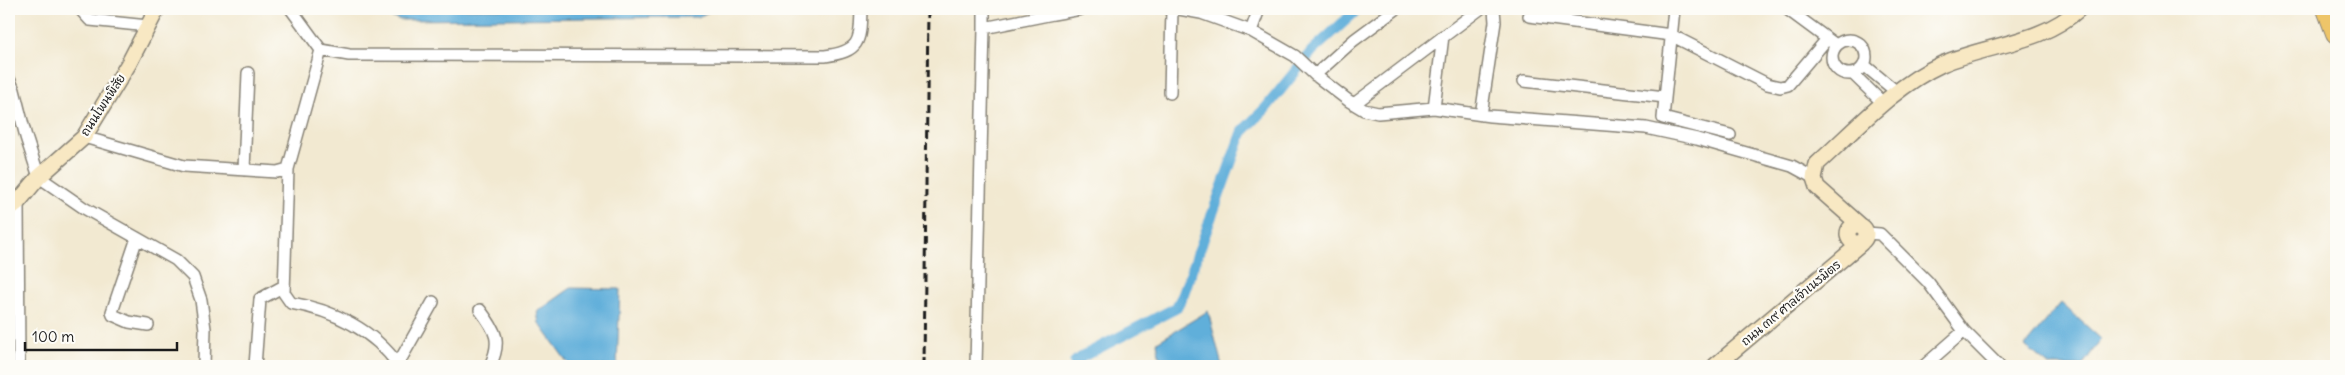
<svg xmlns="http://www.w3.org/2000/svg" width="2345" height="375" font-family="Delius,'Playpen Sans Thai',sans-serif">
<style>
.water{fill:#61afda;stroke:#3e667b}
.lines{fill:none;stroke-linecap:round;stroke-linejoin:round}
.canal{stroke:#61afda;stroke-width:11}
.street-casing{stroke:#878276;stroke-width:14}
.secondary-casing{stroke:#878276;stroke-width:18}
.highway-casing{stroke:#878276;stroke-width:22}
.street{stroke:#fff;stroke-width:11}
.secondary{stroke:#f8e8c3;stroke-width:15}
.highway{stroke:#eec569;stroke-width:20}
.rail{stroke:#1c1c1c;stroke-width:3;stroke-dasharray:8 4;stroke-linecap:butt}
.labels{text-anchor:middle;stroke-width:4.5;stroke-linejoin:round;paint-order:stroke}
.street-label{font-size:12px;fill:#1c1c1c;stroke:#fdfcf7}
</style>
<rect width="100%" height="100%" fill="#fdfcf7"/>
<filter id="ink" filterUnits="userSpaceOnUse"><feTurbulence type="fractalNoise" baseFrequency=".02" numOctaves="2"/><feDisplacementMap in="SourceGraphic" scale="10" xChannelSelector="R" yChannelSelector="G"/><feConvolveMatrix kernelMatrix="1 2 1 2 8 2 1 2 1" color-interpolation-filters="sRGB"/></filter>
<filter id="wash" filterUnits="userSpaceOnUse"><feTurbulence type="fractalNoise" baseFrequency=".0096" numOctaves="4" result="noise"/><feDisplacementMap in="SourceGraphic" scale="20" xChannelSelector="R" yChannelSelector="G"/><feGaussianBlur stdDeviation="1.12" result="paint"/><feColorMatrix in="noise" values="0 0 0 0 0 0 0 0 0 0 0 0 0 0 0 0 0 1.4 0 .05"/><feComposite in="paint" operator="in"/></filter>
<g filter="url(#wash)">
<rect width="100%" height="100%" fill="#f2e9d1"/>
<!-- water -->
<path class="water" d="M 375,9 L 374,9 L 715,9 L 698,17 L 401,20 L 390,17 Z
M 571,288 L 620,289 L 617,366 L 570,366 L 539,323 L 537,312 Z
M 2061,303 L 2101,339 L 2082,366 L 2050,366 L 2025,346 Z
M 1208,311 L 1222,366 L 1161,366 L 1157,342 Z"/>
<g class="lines">
<!-- canal -->
<path class="canal" d="M 1076,366 L 1075,362 L 1083,356 L 1176,308 L 1183,295 L 1242,132 L 1265,109 L 1312,51 L 1358,9"/>
</g>
</g>
<g filter="url(#ink)">
<g class="lines">
<!-- street casing -->
<g class="street-casing">
<path id="street" d="M 80,9 L 90,20 L 148,26
M 984,9 L 984,28 L 1053,14 L 1054,9
M 1179,9 L 1201,13 L 1251,31 L 1259,9
M 1674,9 L 1663,118 L 1730,135
M 1787,9 L 1833,43
M 1053,14 L 1081,9
M 1529,16 L 1671,35 L 1767,84 L 1780,87 L 1788,85 L 1827,39
M 1251,31 L 1295,56 L 1315,75 L 1349,101 L 1364,110 L 1378,113 L 1434,108 L 1490,116 L 1646,128 L 1697,139 L 1792,166 L 1814,178
M1832 57a17 17 0 1 1 34 0a17 17 0 1 1-34 0Z
M 321,50 L 349,55 L 825,56 C 861,51 860,41 861,9
M 1864,65 L 1898,93
M 1853,74 L 1884,104
M 1315,75 L 1354,40 L 1396,9
M 9,79 L 14,90 L 26,137 L 39,177 L 84,208 L 176,260 L 193,277 L 201,300 L 205,329 L 204,366
M 1524,81 L 1665,97
M 1170,93 L 1172,9
M 1354,104 L 1480,9
M 1434,108 L 1443,36
M 1481,115 L 1495,22 L 1494,9
M 84,137 L 184,166 L 277,172 L 288,169 L 321,50 L 291,9
M 288,169 L 284,293 L 291,303 C 333,310 374,330 399,366
M 244,170 L 248,73
M 18,202 L 19,366
M 1866,233 L 1880,234 L 1928,282 L 1964,331 L 1924,366
M 137,238 L 112,312 L 113,315 L 129,322 L 148,325
M 480,310 C 496,331 502,341 490,366
M 1964,331 L 1999,366
M 398,364 L 433,302
M 255,366 L 260,299 L 284,286
M 976,366 L 984,28"/>
</g>
<!-- secondary casing -->
<g class="secondary-casing">
<path id="secondary" d="M 9,209 L 18,202 L 39,177 L 84,137 L 129,63 L 157,9
M1848 234a9 9 0 1 1 18 0a9 9 0 1 1-18 0Z
M 1861,226 L 1817,187 L 1814,178 L 1817,164 C 1856,129 1894,86 1942,64 C 1988,44 2041,44 2079,9
M 1715,366 L 1861,243"/>
</g>
<!-- highway casing -->
<g class="highway-casing">
<path id="highway" d="M 2327,9 L 2336,33"/>
</g>
<!-- street -->
<use href="#street" class="street"/>
<!-- secondary -->
<use href="#secondary" class="secondary"/>
<!-- highway -->
<use href="#highway" class="highway"/>
<!-- rail -->
<path class="rail" d="M 924,366 L 928,9"/>
</g>
</g>
<g class="labels">
<!-- street labels -->
<g class="street-label">
<text transform="translate(103 105) rotate(-57)" y="4">ถนนโพนพิสัย</text>
<text transform="translate(1791 303) rotate(-40)" y="4">ถนน ๓๙ ศาลเจ้าเนรมิตร</text>
</g>
</g>
<!-- margin -->
<rect width="2345" height="375" fill="none" stroke="#fdfcf7" stroke-width="30"/>
<!-- scale -->
<path d="M25 342v8h152v-8" fill="none" stroke="#1c1c1c" stroke-width="2.5"/>
<text x="32" y="342" font-size="15" fill="#1c1c1c" stroke="#fdfcf7" stroke-width="4" paint-order="stroke">100 m</text>
</svg>
